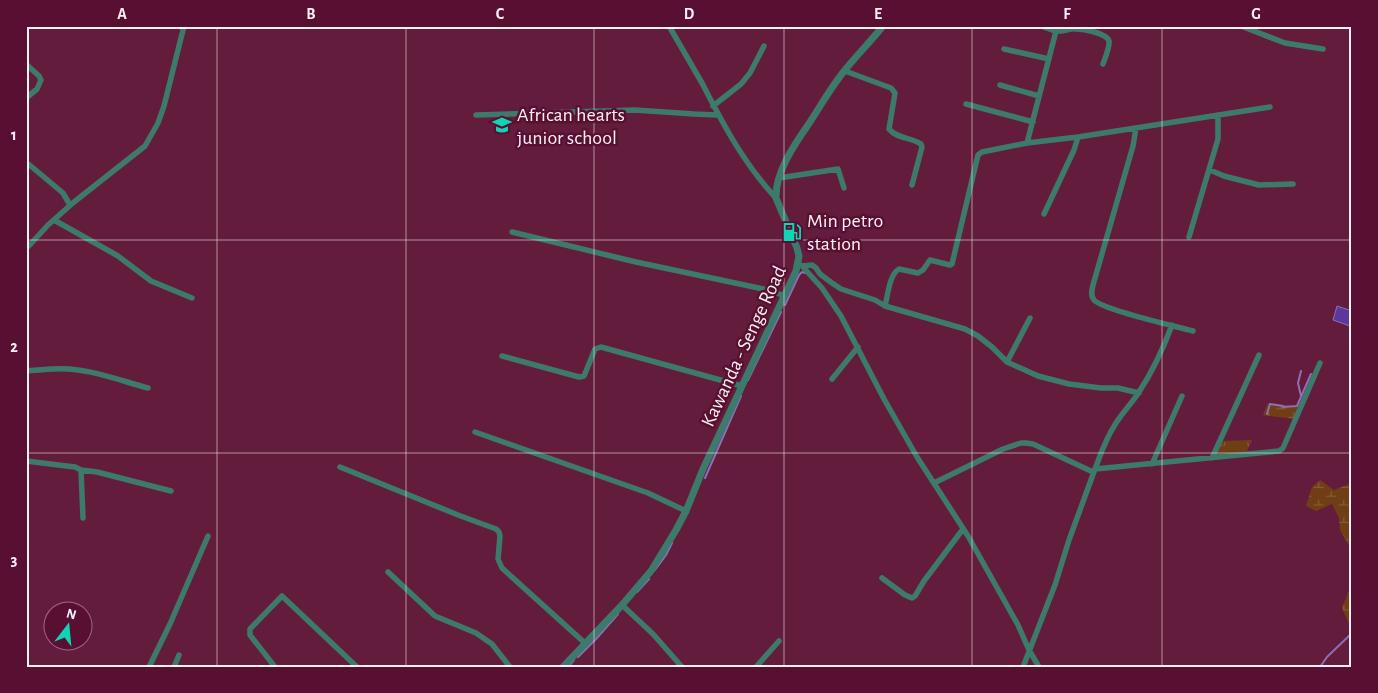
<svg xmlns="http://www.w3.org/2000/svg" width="1378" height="693" font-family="'Alegreya Sans',sans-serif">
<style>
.grass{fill:url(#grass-tufts)}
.wetland{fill:url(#wetland-marsh)}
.water{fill:#5c389b;stroke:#8b70b6}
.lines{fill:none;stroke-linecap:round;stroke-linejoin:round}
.stream{stroke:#8b70b6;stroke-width:2}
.minor{stroke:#3c7b6c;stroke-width:5.5}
.tertiary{stroke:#3c7b6c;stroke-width:7}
.grid{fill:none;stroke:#faf1f4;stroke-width:1;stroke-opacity:0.55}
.labels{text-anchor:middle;stroke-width:5;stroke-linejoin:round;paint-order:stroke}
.poi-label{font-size:20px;fill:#faf1f4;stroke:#580f32;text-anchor:start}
.street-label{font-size:20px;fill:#faf1f4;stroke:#580f32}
.neatline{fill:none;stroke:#faf1f4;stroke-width:2}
.grid-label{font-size:16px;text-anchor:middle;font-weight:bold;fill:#faf1f4}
</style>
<defs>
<pattern id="grass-tufts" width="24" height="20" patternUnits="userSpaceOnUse" patternTransform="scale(1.25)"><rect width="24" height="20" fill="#6f3e15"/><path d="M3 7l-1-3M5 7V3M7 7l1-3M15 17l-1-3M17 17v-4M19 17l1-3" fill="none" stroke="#845a38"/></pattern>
<pattern id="wetland-marsh" width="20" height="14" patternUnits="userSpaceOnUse" patternTransform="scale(1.25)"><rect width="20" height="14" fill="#6f3e15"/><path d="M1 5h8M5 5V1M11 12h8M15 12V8" fill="none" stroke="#845a38"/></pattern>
</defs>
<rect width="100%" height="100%" fill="#641c3d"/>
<!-- grass -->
<path class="grass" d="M 1252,440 L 1246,453 L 1215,456 L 1223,441 Z"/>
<!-- wetland -->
<path class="wetland" d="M 1268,403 L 1299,407 L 1294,419 L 1263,415 Z
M 1320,480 L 1334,490 L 1352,483 L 1351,549 L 1340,530 L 1339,518 L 1332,504 L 1316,511 L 1306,506 L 1312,487 Z
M 1352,583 L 1352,626 L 1349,624 L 1342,608 Z"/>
<!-- water -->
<path class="water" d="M 1337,306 L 1352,311 L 1352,322 L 1350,326 L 1333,320 Z"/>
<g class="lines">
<!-- stream -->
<path class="stream" d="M 785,305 L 799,275 L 802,272 L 805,273
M 748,380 L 781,312
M 1301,396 L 1298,383 L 1301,371
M 1267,414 L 1270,404 L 1283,406 L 1283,407 L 1297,406 L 1311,374
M 705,478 L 741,396
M 655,570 L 666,555 L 672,543
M 637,592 L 649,579
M 596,639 L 618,614
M 578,657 L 595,640
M 568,667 L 574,660
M 1320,667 L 1327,657 L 1352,633"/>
<!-- minor -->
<path class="minor" d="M 669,26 C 680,45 691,64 702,83 C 723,124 744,164 776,198
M 1041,26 C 1046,28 1051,30 1056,31 C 1063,32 1070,28 1076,29 C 1083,29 1107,33 1109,41 C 1110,47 1105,58 1103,64
M 1241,26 L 1285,43 L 1323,49
M 1004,49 L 1049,59
M 26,64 L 39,76 L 41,80 L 37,89 L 26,98
M 845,71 L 891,88 L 895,93 L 889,129 C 897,139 911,137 921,144 L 922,147 L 912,185
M 1000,85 L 1039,96
M 966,104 L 1033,122
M 713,106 L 741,84 L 750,73 L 764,46
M 476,115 L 635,110 L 694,114 L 717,115
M 1136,128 L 1133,146 L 1093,285 C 1092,290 1090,295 1094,300 C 1103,310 1175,326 1193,331
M 1027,143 L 1056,31
M 26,162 L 63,193 L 70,205
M 1210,170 L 1224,176 L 1259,185 L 1293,184
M 779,178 L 838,169 L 844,188
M 1044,214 L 1074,150 L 1078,137
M 54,220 L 118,256 L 151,281 L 192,298
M 512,232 L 636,262 L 768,290 L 785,296
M 1189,237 L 1218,139 L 1218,115
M 26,249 L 48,225 L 74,202 L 145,146 L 158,123 L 164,106 L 184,26
M 799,264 L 802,266 L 822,288 L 841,316 L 884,399 L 917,457 L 968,536 L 1018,625 L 1029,650 L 1039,667
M 802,266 L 812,265 L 816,268 L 820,274 L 832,283 L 841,289 L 875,300 L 885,306 L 965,329 L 978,336 L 992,347 L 1007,362 L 1038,376 L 1069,384 L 1101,388 L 1118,388 L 1139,393
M 885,306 C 888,295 889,275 899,269 L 918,273 L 923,270 L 930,260 L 950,265 L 952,264 L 978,155 L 982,152 L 1027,143 L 1078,137 L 1270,107
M 502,356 L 579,377 L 584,376 L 595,349 L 601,347 L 742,386
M 1007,362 L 1030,318
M 26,371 C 41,370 54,368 69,369 C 96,371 122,381 148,388
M 832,379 L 858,347
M 475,432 L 648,493 L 686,511
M 1212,458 L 1259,355
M 26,461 L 75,467 L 81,470 L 97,472 L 171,491
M 1152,464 L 1182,396
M 340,467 L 458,515 L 496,529 L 499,532 L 500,536 L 498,559 L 502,568 L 586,644
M 1095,469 C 1101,453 1106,438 1116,423 C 1123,412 1132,403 1139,392 C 1153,371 1163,349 1172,325
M 81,470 L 83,518
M 934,483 L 1003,449 L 1021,443 L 1026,443 L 1033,444 L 1093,472
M 388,572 L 435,616 L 476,633 L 492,644 L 510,667
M 882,578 L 905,595 L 912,598 L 915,596 L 924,581 L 963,529
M 622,605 L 653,634 L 682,667
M 149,667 L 170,624 L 208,536
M 174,667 L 179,655
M 275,667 L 250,635 L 250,629 L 282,596 L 357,667
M 756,667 L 779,641
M 1023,667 L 1055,585 L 1069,540 L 1095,469 L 1279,451 L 1283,448 L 1320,363"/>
<!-- tertiary -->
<path class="tertiary" d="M 563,667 L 622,605 L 651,571 L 676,530 L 686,511 L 703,469 L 796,271 L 799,256 L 797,248 L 776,198 C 775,173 794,145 808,125 C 820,107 831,87 845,70 C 857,55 871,41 883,26"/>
</g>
<!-- grid -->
<path class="grid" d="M 217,26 L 217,667M 406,26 L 406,667M 594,26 L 594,667M 784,26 L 784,667M 972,26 L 972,667M 1162,26 L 1162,667M 26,240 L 1352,240M 26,453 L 1352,453"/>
<!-- icons -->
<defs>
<g id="school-bare" transform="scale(1.5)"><path d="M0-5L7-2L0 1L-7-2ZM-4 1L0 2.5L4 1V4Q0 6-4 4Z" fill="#0fd5b4" stroke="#580f32" stroke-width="2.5" paint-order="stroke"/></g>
<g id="fuel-bare" transform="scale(1.5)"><path d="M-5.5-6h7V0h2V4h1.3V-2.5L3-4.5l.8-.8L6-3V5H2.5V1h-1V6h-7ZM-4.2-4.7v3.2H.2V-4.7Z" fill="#0fd5b4" stroke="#580f32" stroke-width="2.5" paint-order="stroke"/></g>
</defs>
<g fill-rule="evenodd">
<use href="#school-bare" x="502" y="125"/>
<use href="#fuel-bare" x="792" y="232"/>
</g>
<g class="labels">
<!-- poi labels -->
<g class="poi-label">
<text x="517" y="121">African hearts<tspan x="517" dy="23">junior school</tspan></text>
<text x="807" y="227">Min petro<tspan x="807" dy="23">station</tspan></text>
</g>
<!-- street labels -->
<g class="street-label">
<text transform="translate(743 346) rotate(-65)" y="7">Kawanda - Senge Road</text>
</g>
</g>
<!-- border -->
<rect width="1378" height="693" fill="none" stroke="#580f32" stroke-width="55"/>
<!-- north arrow -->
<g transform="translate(68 626) rotate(16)"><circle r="24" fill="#580f32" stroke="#996980"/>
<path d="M0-4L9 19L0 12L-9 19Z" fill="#0fd5b4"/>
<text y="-8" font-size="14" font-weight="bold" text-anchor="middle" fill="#faf1f4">N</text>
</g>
<rect x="28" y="28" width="1322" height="638" class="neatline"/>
<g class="grid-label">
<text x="122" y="19">A</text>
<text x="311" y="19">B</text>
<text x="500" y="19">C</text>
<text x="689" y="19">D</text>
<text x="878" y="19">E</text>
<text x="1067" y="19">F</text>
<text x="1256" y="19">G</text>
<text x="14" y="140">1</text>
<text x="14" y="352">2</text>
<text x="14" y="565">3</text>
</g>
</svg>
